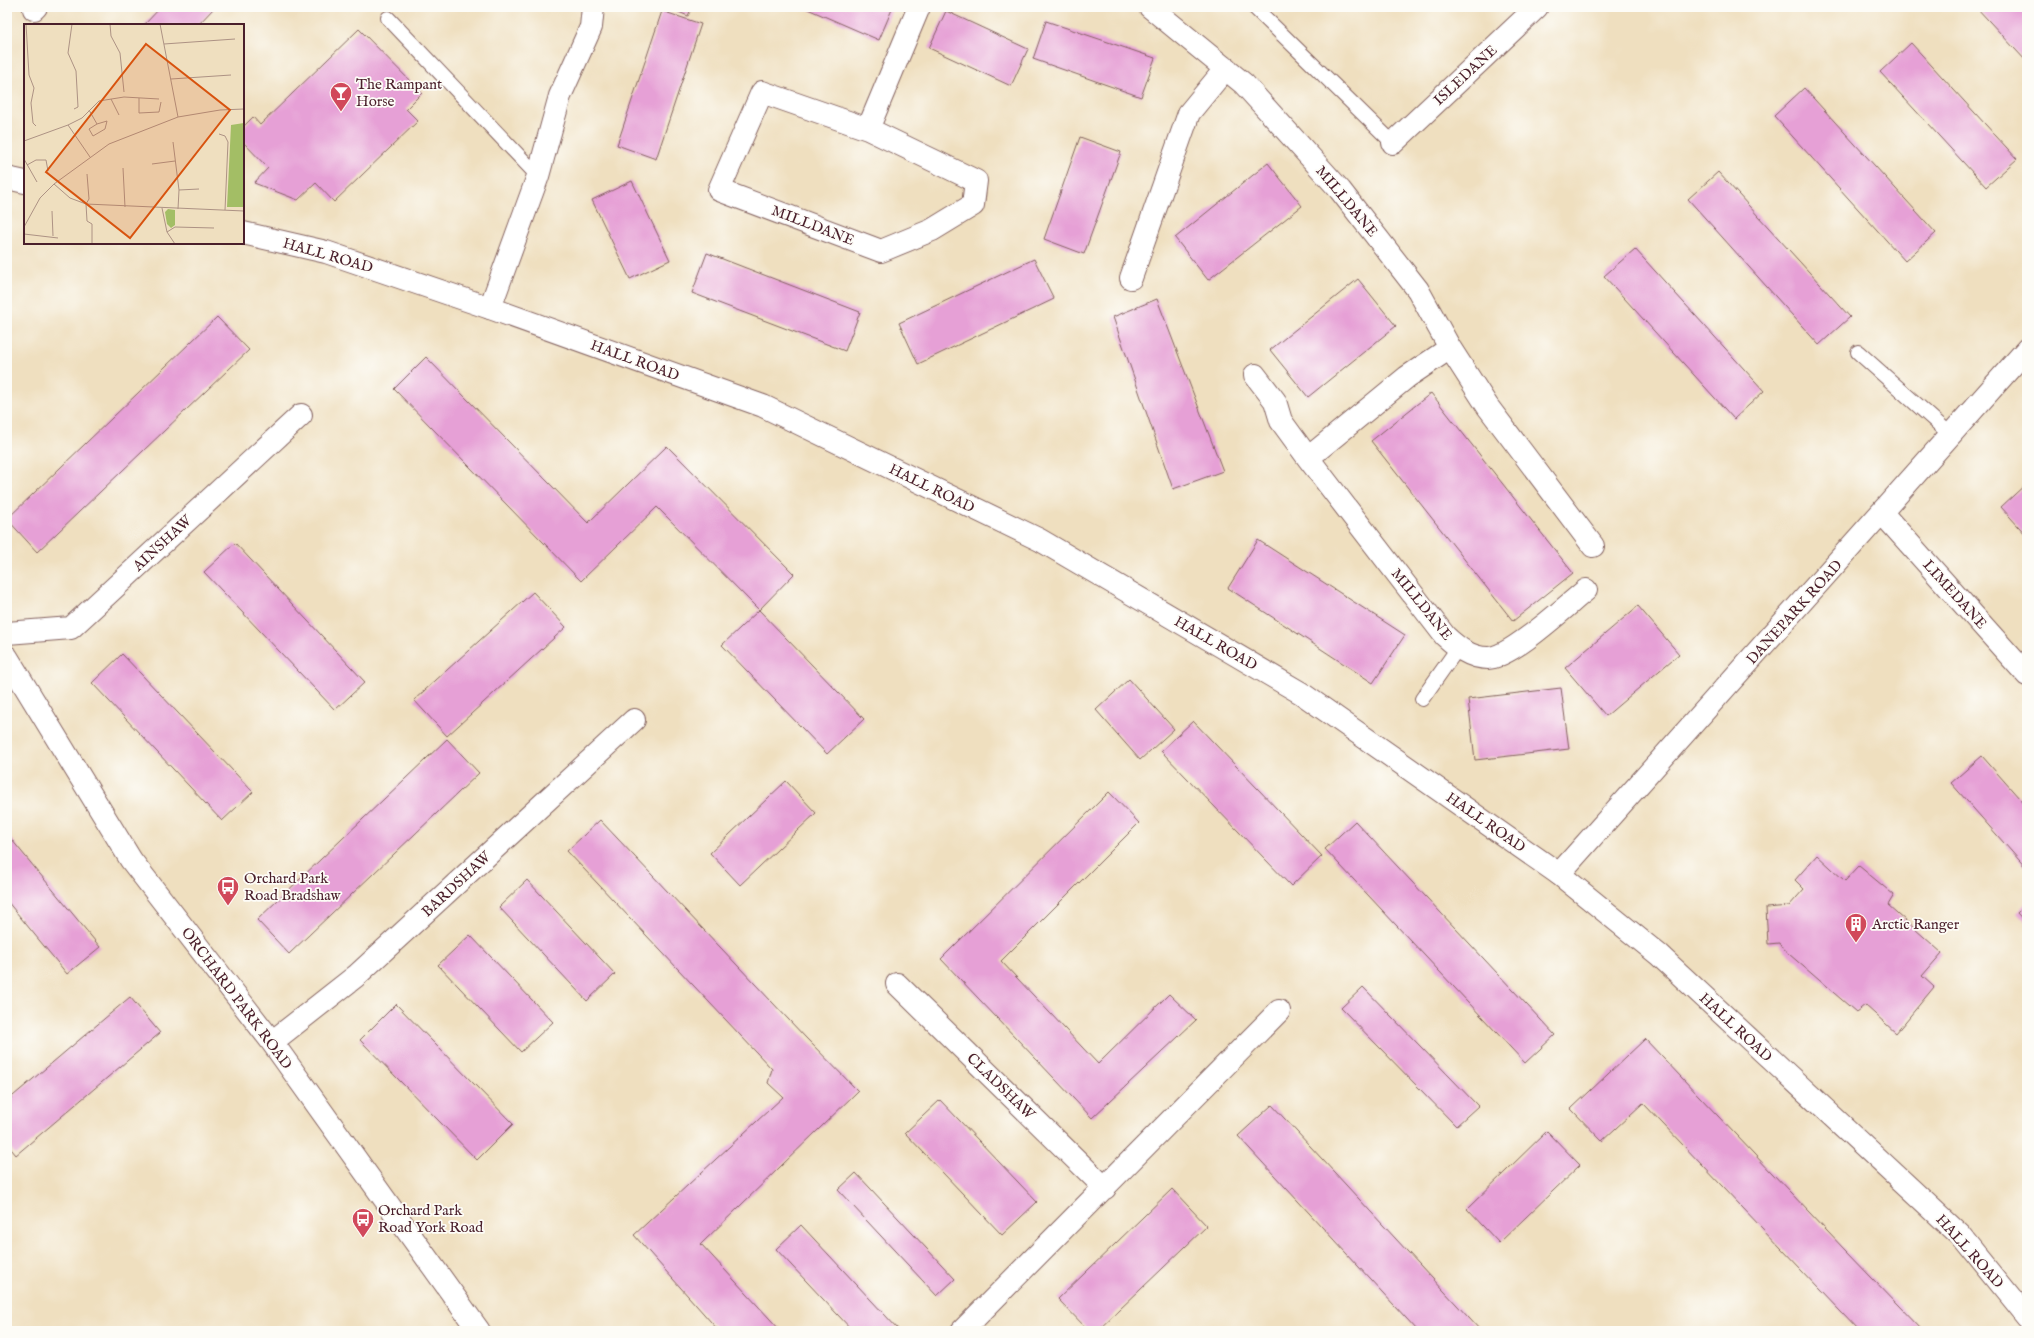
<svg xmlns="http://www.w3.org/2000/svg" width="2034" height="1338" font-family="'IM FELL English',serif">
<style>
.building{fill:#e6a0d6}
.lines{fill:none;stroke-linecap:round;stroke-linejoin:round}
.service-casing{stroke:#84625f;stroke-width:16}
.minor-casing{stroke:#84625f;stroke-width:24}
.tertiary-casing{stroke:#84625f;stroke-width:24}
.service{stroke:#fff;stroke-width:14}
.minor{stroke:#fff;stroke-width:22}
.tertiary{stroke:#fff;stroke-width:22}
.labels{text-anchor:middle;stroke-width:3.5;stroke-linejoin:round;paint-order:stroke}
.street-label{font-size:15px;fill:#4a1f2b;stroke:#fdfcf7}
.poi-label{font-size:15px;fill:#4a1f2b;stroke:#fdfcf7;text-anchor:start}
.inset-road{fill:none;stroke:#ad9284;stroke-width:1}
.view{fill:#d8530f;fill-opacity:0.15;stroke:#d8530f;stroke-width:2}
.inset-edge{fill:none;stroke:#4a1f2b;stroke-width:2}
</style>
<rect width="100%" height="100%" fill="#fdfcf7"/>
<filter id="ink" filterUnits="userSpaceOnUse"><feTurbulence type="fractalNoise" baseFrequency=".025" numOctaves="2"/><feDisplacementMap in="SourceGraphic" scale="8" xChannelSelector="R" yChannelSelector="G"/><feConvolveMatrix kernelMatrix="1 2 1 2 8 2 1 2 1" color-interpolation-filters="sRGB"/></filter>
<filter id="wash" filterUnits="userSpaceOnUse"><feTurbulence type="fractalNoise" baseFrequency=".012" numOctaves="4" result="noise"/><feDisplacementMap in="SourceGraphic" scale="16" xChannelSelector="R" yChannelSelector="G"/><feGaussianBlur stdDeviation="0.9" result="paint"/><feColorMatrix in="noise" values="0 0 0 0 0 0 0 0 0 0 0 0 0 0 0 0 0 1.4 0 .05"/><feComposite in="paint" operator="in"/></filter>
<g filter="url(#wash)">
<rect width="100%" height="100%" fill="#efdfbf"/>
<g id="blocks">
<!-- building -->
<path class="building" d="M 161,7 L 213,7 L 214,8 L 198,25 L 144,25 Z
M 667,7 L 692,7 L 688,16 Z
M 803,7 L 893,7 L 879,40 Z
M 1976,7 L 2027,7 L 2027,62 L 1989,21 Z
M 662,11 L 701,24 L 656,159 L 617,145 Z
M 946,11 L 1028,49 L 1011,86 L 929,48 Z
M 1046,21 L 1155,58 L 1141,97 L 1033,59 Z
M 359,29 L 422,93 L 406,109 L 418,121 L 334,202 L 316,183 L 298,200 L 254,183 L 268,168 L 243,142 L 243,127 L 253,117 L 260,125 Z
M 1911,43 L 2017,159 L 1986,187 L 1880,72 Z
M 1804,88 L 1936,233 L 1905,261 L 1774,116 Z
M 1080,137 L 1121,152 L 1084,254 L 1044,239 Z
M 1268,163 L 1302,206 L 1208,280 L 1175,238 Z
M 1718,172 L 1850,317 L 1819,345 L 1688,199 Z
M 632,181 L 670,260 L 630,279 L 592,200 Z
M 1635,249 L 1764,391 L 1734,419 L 1604,276 Z
M 707,253 L 860,312 L 845,351 L 692,293 Z
M 1034,259 L 1054,299 L 918,364 L 899,323 Z
M 1358,279 L 1396,326 L 1308,397 L 1270,350 Z
M 1157,299 L 1223,471 L 1173,489 L 1113,317 Z
M 217,317 L 249,350 L 37,552 L 7,519 Z
M 426,357 L 588,523 L 667,446 L 794,574 L 759,610 L 657,507 L 581,581 L 394,389 Z
M 1431,393 L 1573,573 L 1513,621 L 1371,441 Z
M 2027,483 L 2027,536 L 2001,507 Z
M 1258,540 L 1405,635 L 1373,683 L 1228,588 Z
M 235,543 L 365,682 L 335,710 L 204,572 Z
M 533,592 L 566,627 L 447,736 L 414,700 Z
M 1638,606 L 1679,654 L 1606,716 L 1565,668 Z
M 759,610 L 864,719 L 827,754 L 722,645 Z
M 122,654 L 253,792 L 222,821 L 92,683 Z
M 1129,679 L 1174,729 L 1140,760 L 1096,710 Z
M 1561,688 L 1569,749 L 1475,760 L 1468,699 Z
M 1193,721 L 1322,856 L 1291,886 L 1161,751 Z
M 447,739 L 479,773 L 289,954 L 257,920 Z
M 1982,756 L 2027,807 L 2027,869 L 1951,783 Z
M 786,781 L 816,813 L 740,885 L 710,853 Z
M 1109,792 L 1139,823 L 1001,961 L 1098,1064 L 1169,994 L 1196,1020 L 1092,1118 L 941,959 Z
M 600,820 L 806,1038 L 858,1091 L 701,1244 L 781,1331 L 719,1331 L 634,1235 L 783,1097 L 768,1083 L 772,1069 L 567,851 Z
M 1355,821 L 1555,1035 L 1525,1063 L 1325,849 Z
M 7,834 L 100,947 L 67,974 L 7,901 Z
M 1817,855 L 1845,881 L 1859,866 L 1894,895 L 1888,905 L 1942,953 L 1922,976 L 1934,987 L 1896,1033 L 1865,1005 L 1856,1012 L 1782,948 L 1779,943 L 1768,944 L 1766,908 L 1789,906 L 1804,889 L 1795,880 Z
M 527,880 L 615,974 L 587,1001 L 499,907 Z
M 2027,903 L 2027,924 L 2017,913 Z
M 470,935 L 553,1022 L 521,1052 L 438,965 Z
M 1363,987 L 1478,1106 L 1456,1126 L 1341,1008 Z
M 130,997 L 160,1033 L 16,1155 L 7,1144 L 7,1101 Z
M 396,1004 L 513,1124 L 477,1160 L 360,1040 Z
M 1645,1039 L 1845,1250 L 1923,1331 L 1860,1331 L 1643,1103 L 1602,1141 L 1571,1109 Z
M 940,1100 L 1037,1202 L 1002,1235 L 905,1133 Z
M 1272,1105 L 1322,1159 L 1481,1331 L 1418,1331 L 1238,1136 Z
M 1547,1131 L 1580,1165 L 1499,1243 L 1467,1209 Z
M 856,1173 L 955,1279 L 937,1296 L 838,1190 Z
M 1172,1189 L 1207,1226 L 1097,1331 L 1089,1331 L 1058,1299 Z
M 801,1225 L 898,1329 L 896,1331 L 853,1331 L 776,1249 Z"/>
</g>
</g>
<g filter="url(#ink)">
<use href="#blocks" fill-opacity="0" stroke="#84625f" stroke-width="1"/>
<g class="lines">
<!-- service casing -->
<g class="service-casing">
<path id="service" d="M 1254,7 L 1393,143
M 388,18 L 538,176
M 1858,352 L 1951,435
M 1422,699 L 1458,648"/>
</g>
<!-- minor casing -->
<g class="minor-casing">
<path id="minor" d="M 1150,7 L 1244,84 L 1340,190 L 1418,290 L 1450,348 L 1488,407 L 1593,546
M 34,9 L 36,7
M 762,92 L 868,129 L 976,181 L 973,205 L 932,230 L 881,251 L 719,190 Z
M 868,129 L 919,7
M 1393,143 L 1537,7
M 1131,278 L 1189,113 L 1226,68
M 490,308 L 538,176 L 560,96 L 591,27 L 593,7
M 1450,348 L 1407,377 L 1308,458 L 1445,636 C 1457,647 1470,658 1488,658 C 1511,658 1566,606 1586,590
M 1255,375 L 1275,401 L 1281,421 L 1308,458
M 1882,513 L 2027,675
M 7,633 L 71,628 L 301,415
M 7,657 L 131,860 L 272,1042 L 479,1331
M 1559,874 L 2027,349
M 897,984 L 1105,1188
M 272,1042 L 356,976 L 634,720
M 962,1331 L 1279,1011"/>
</g>
<!-- tertiary casing -->
<g class="tertiary-casing">
<path id="tertiary" d="M 7,178 L 25,182
M 243,233 L 326,252 L 490,308 L 763,406 L 1040,540 L 1301,693 L 1559,874 L 1659,955 L 1959,1234 L 2027,1318"/>
</g>
<!-- service -->
<use href="#service" class="service"/>
<!-- minor -->
<use href="#minor" class="minor"/>
<!-- tertiary -->
<use href="#tertiary" class="tertiary"/>
</g>
</g>
<!-- icons -->
<defs>
<g id="bar-pin" transform="scale(1.15)"><path d="M0 17L-7.5 6A9.5 9.5 0 1 1 7.5 6Z" fill="#d1495b" stroke="#fdfcf7"/><path d="M-6-5H6L.8 .8V4.5H3.5V6h-7V4.5H-.8V.8Z" fill="#fff"/></g>
<g id="bus-pin" transform="scale(1.15)"><path d="M0 17L-7.5 6A9.5 9.5 0 1 1 7.5 6Z" fill="#d1495b" stroke="#fdfcf7"/><path d="M-5-6H5V4H4V6H2V4H-2V6H-4V4H-5ZM-3.5-4V0h7V-4ZM-3.5 1.2v1.5H-2V1.2ZM2 1.2v1.5H3.5V1.2Z" fill="#fff"/></g>
<g id="building-pin" transform="scale(1.15)"><path d="M0 17L-7.5 6A9.5 9.5 0 1 1 7.5 6Z" fill="#d1495b" stroke="#fdfcf7"/><path d="M-4-6H4V6H1V3H-1V6H-4ZM-2.5-4.3h1.7v1.8h-1.7ZM.8-4.3h1.7v1.8H.8ZM-2.5-1h1.7V.8h-1.7ZM.8-1h1.7V.8H.8Z" fill="#fff"/></g>
</defs>
<g fill-rule="evenodd">
<use href="#bar-pin" x="341" y="93"/>
<use href="#bus-pin" x="228" y="887"/>
<use href="#building-pin" x="1856" y="924"/>
<use href="#bus-pin" x="363" y="1219"/>
</g>
<g class="labels">
<!-- street labels -->
<g class="street-label">
<text transform="translate(1465 75) rotate(-43)" y="5">ISLEDANE</text>
<text transform="translate(1347 201) rotate(50)" y="5">MILLDANE</text>
<text transform="translate(813 225) rotate(21)" y="5">MILLDANE</text>
<text transform="translate(328 255) rotate(16)" y="5">HALL ROAD</text>
<text transform="translate(635 360) rotate(20)" y="5">HALL ROAD</text>
<text transform="translate(932 488) rotate(26)" y="5">HALL ROAD</text>
<text transform="translate(162 543) rotate(-43)" y="5">AINSHAW</text>
<text transform="translate(1955 594) rotate(48)" y="5">LIMEDANE</text>
<text transform="translate(1422 604) rotate(51)" y="5">MILLDANE</text>
<text transform="translate(1794 612) rotate(-48)" y="5">DANEPARK ROAD</text>
<text transform="translate(1216 643) rotate(30)" y="5">HALL ROAD</text>
<text transform="translate(1486 822) rotate(35)" y="5">HALL ROAD</text>
<text transform="translate(456 884) rotate(-43)" y="5">BARDSHAW</text>
<text transform="translate(237 998) rotate(53)" y="5">ORCHARD PARK ROAD</text>
<text transform="translate(1736 1027) rotate(43)" y="5">HALL ROAD</text>
<text transform="translate(1001 1086) rotate(44)" y="5">CLADSHAW</text>
<text transform="translate(1970 1251) rotate(48)" y="5">HALL ROAD</text>
</g>
<!-- poi labels -->
<g class="poi-label">
<text x="356" y="89">The Rampant<tspan x="356" dy="17">Horse</tspan></text>
<text x="244" y="883">Orchard Park<tspan x="244" dy="17">Road Bradshaw</tspan></text>
<text x="1872" y="929">Arctic Ranger</text>
<text x="378" y="1215">Orchard Park<tspan x="378" dy="17">Road York Road</tspan></text>
</g>
</g>
<!-- overview -->
<g transform="translate(24 24)">
<rect width="220" height="220" fill="#efdfbf"/>
<path d="M 220,99 L 220,183 L 203,183 L 207,101 ZM 144,185 L 151,186 L 151,201 L 147,204 L 143,200 L 141,188 Z" fill="#a3be65"/>
<path class="inset-road" d="M 2,0 L 5,51 L 10,64 L 7,79 L 9,99 L 12,102M 48,0 L 44,29 L 52,47 L 54,83 L 50,85M 86,0 L 87,12 L 96,29 L 100,68M 136,0 L 154,93M 140,20 L 211,15M 147,55 L 207,51M 115,74 L 115,89 L 135,88 L 137,78M 87,75 L 95,91M 65,86 L 73,100 L 65,105 L 69,112 L 81,105 L 83,97 L 73,100M 44,101 L 66,133M 195,110 L 201,112 L 204,118 L 201,186M 0,117 L 44,101 L 58,94 L 75,77 L 100,73 L 135,75M 149,118 L 155,166 L 154,185M 0,135 L 13,158M 128,140 L 151,137M 3,141 L 12,136 L 22,136 L 24,147M 99,144 L 101,183M 30,160 L 46,174 L 62,180 L 220,187M 155,166 L 175,165M 62,180 L 63,197 L 68,200 L 68,220M 62,180 L 65,175 L 63,150M 138,184 L 143,208 L 151,220M 28,187 L 29,212M 0,203 L 16,174 L 30,160 L 85,120 L 154,93 L 196,86 L 220,85M 143,208 L 151,203 L 190,204M 0,210 L 34,214"/>
<path class="view" d="M 122,20 L 206,86 L 106,214 L 22,148 Z"/>
<rect width="220" height="220" class="inset-edge"/>
</g>
<!-- margin -->
<rect width="2034" height="1338" fill="none" stroke="#fdfcf7" stroke-width="24"/>
</svg>
